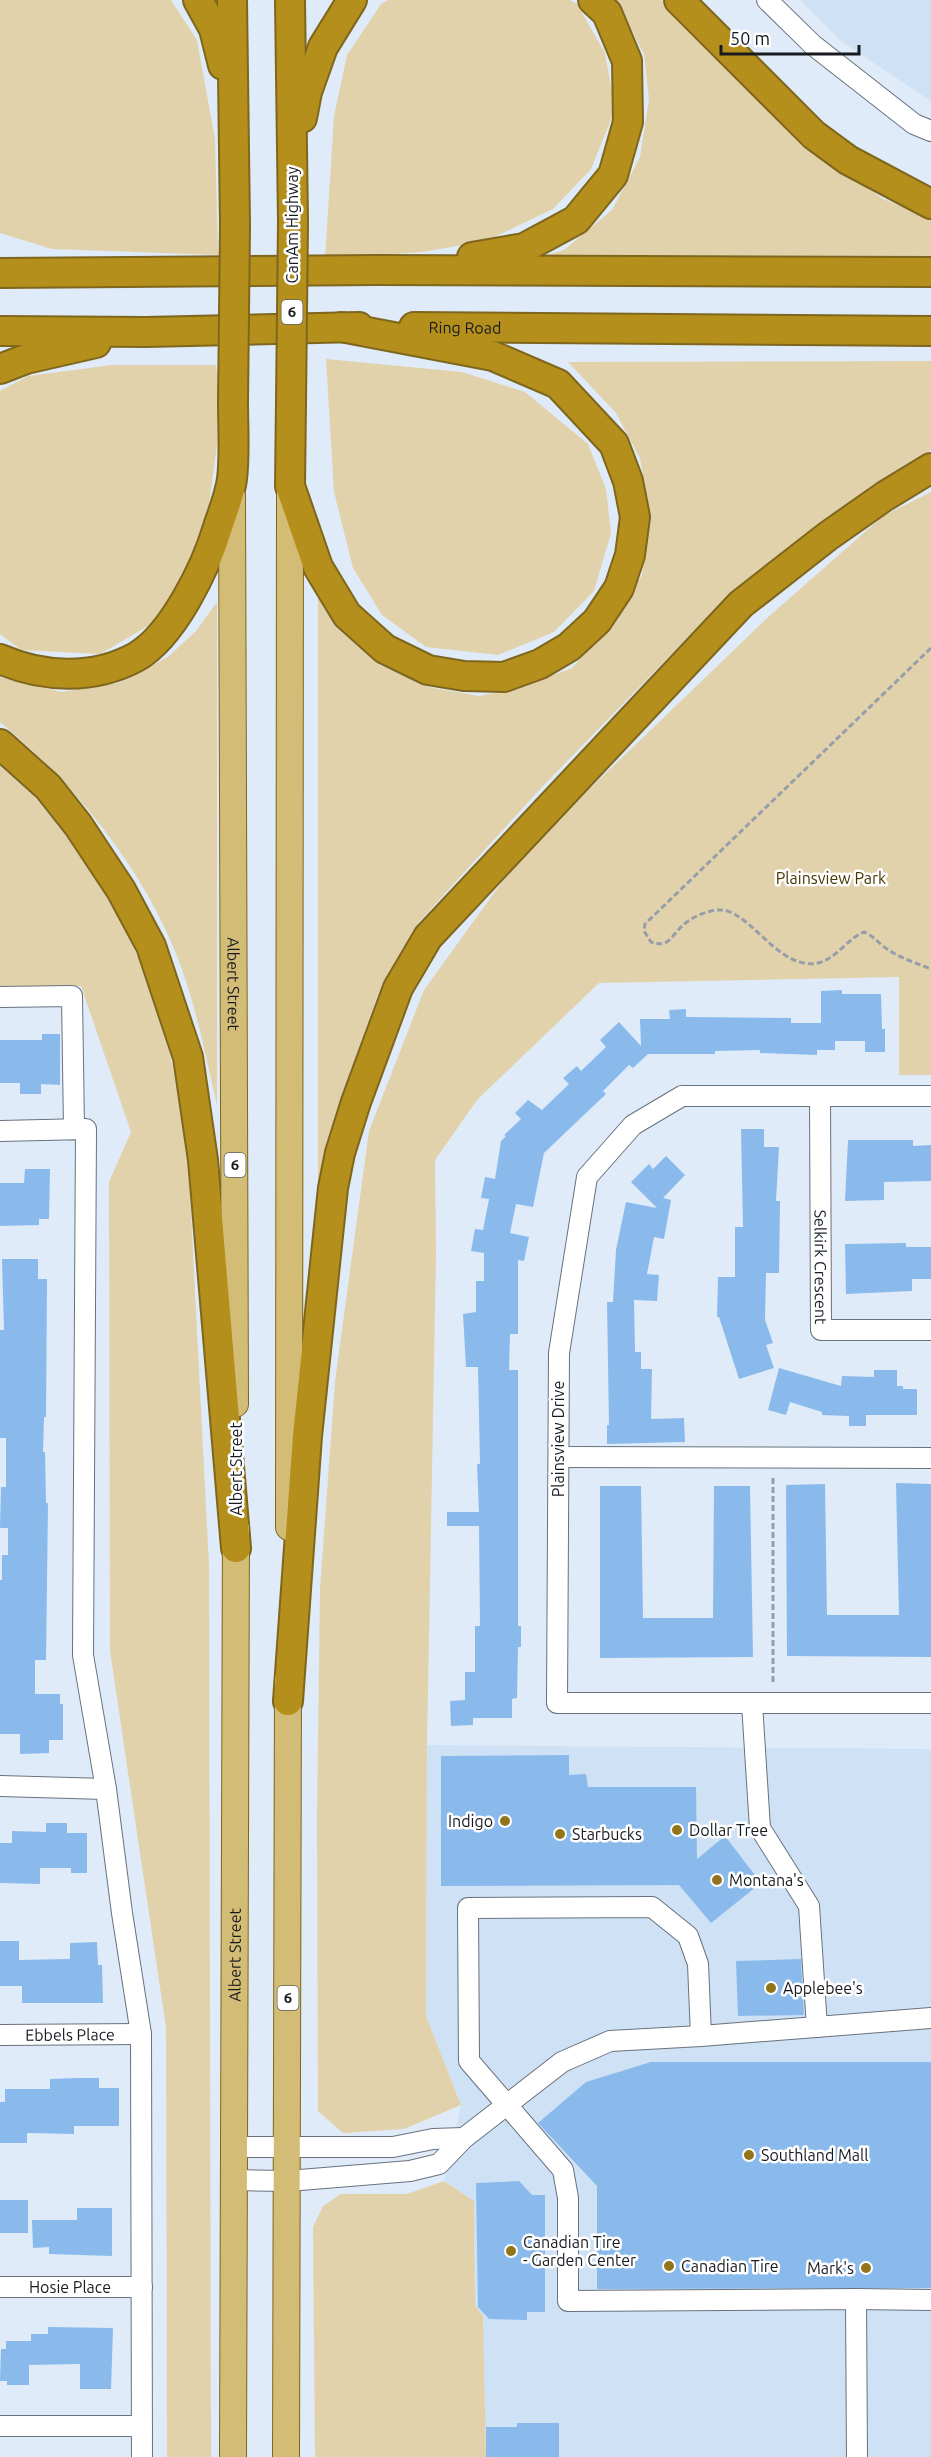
<svg xmlns="http://www.w3.org/2000/svg" width="931" height="2457" font-family="Ubuntu,sans-serif">
<style>
.built{fill:#cfe1f4}
.green{fill:#e2d2ab}
.building{fill:#8abaec}
.lines{fill:none;stroke-linecap:round;stroke-linejoin:round}
.minor-casing{stroke:#68727e;stroke-width:22}
.major-casing{stroke:#7e661d;stroke-width:28}
.highway-casing{stroke:#7e661d;stroke-width:32}
.path{stroke:#969fa9;stroke-width:3;stroke-dasharray:6 3;stroke-linecap:butt}
.minor{stroke:#fff;stroke-width:20}
.major{stroke:#d3bc76;stroke-width:26}
.highway{stroke:#b58f1b;stroke-width:28}
.highway-bridge-casing{stroke:#7e661d;stroke-width:32;stroke-linecap:butt}
.highway-bridge{stroke:#b58f1b;stroke-width:28}
.poi-dot{fill:#92741a;stroke:#fff;stroke-width:2}
.labels{text-anchor:middle;stroke-width:5;stroke-linejoin:round;paint-order:stroke}
.shield{fill:#fff;stroke:#5d5f63;stroke-width:1.5}
.shield-label{font-size:15px;font-weight:bold;fill:#171b20}
.street-label{font-size:16px;fill:#171b20;stroke:#fff}
.park-label{font-size:16px;fill:#473600;stroke:#fff}
.poi-label{font-size:16px;fill:#171b20;stroke:#fff;text-anchor:start}
</style>
<rect width="100%" height="100%" fill="#dfebf8"/>
<!-- built -->
<path class="built" d="M 800,0 L 931,0 L 931,101 L 841,41 Z
M 427,1745 L 931,1749 L 931,2457 L 486,2457 L 483,2316 L 475,2305 L 474,2201 L 444,2181 L 461,2105 L 426,2016 Z"/>
<!-- green -->
<path class="green" d="M 0,0 L 171,0 L 197,40 L 215,139 L 218,255 L 52,249 L 0,233 Z
M 388,0 L 570,0 L 577,4 L 605,53 L 615,110 L 591,169 L 553,209 L 486,241 L 422,252 L 325,259 L 334,116 L 347,55 L 381,4 Z
M 616,0 L 661,0 L 800,139 L 883,199 L 931,218 L 931,264 L 514,265 L 564,250 L 612,210 L 640,157 L 649,100 L 644,54 Z
M 326,359 L 462,372 L 525,392 L 588,444 L 606,489 L 611,533 L 594,591 L 554,632 L 498,655 L 426,647 L 382,615 L 353,568 L 334,492 Z
M 931,361 L 931,450 L 727,597 L 542,787 L 419,922 L 377,997 L 327,1141 L 318,1213 L 318,597 L 339,630 L 380,665 L 428,687 L 479,696 L 519,688 L 572,668 L 609,627 L 642,575 L 649,508 L 640,458 L 616,413 L 568,362 Z
M 112,365 L 216,365 L 221,415 L 208,512 L 195,566 L 160,619 L 100,654 L 21,650 L 0,634 L 0,391 L 28,376 Z
M 931,492 L 931,1075 L 899,1075 L 899,977 L 599,983 L 477,1100 L 435,1160 L 436,1253 L 427,1745 L 426,2016 L 461,2105 L 404,2129 L 343,2133 L 318,2111 L 317,1816 L 320,1589 L 335,1381 L 369,1131 L 424,990 L 522,854 L 766,619 L 883,516 Z
M 217,602 L 217,1105 C 205,1053 195,1000 175,951 C 139,863 73,783 0,722 L 0,677 L 61,692 L 118,683 L 168,657 L 196,631 Z
M 0,766 L 34,796 L 101,879 L 151,985 L 186,1115 L 209,1566 L 211,2457 L 167,2457 L 166,2028 L 110,1651 L 109,1182 L 131,1132 L 81,986 L 0,986 Z
M 444,2181 L 474,2201 L 475,2305 L 483,2316 L 486,2457 L 315,2457 L 313,2227 L 323,2206 L 341,2194 L 407,2194 Z"/>
<!-- building -->
<path class="building" d="M 842,990 L 842,994 L 881,994 L 882,1029 L 885,1029 L 885,1052 L 865,1052 L 865,1041 L 835,1041 L 835,1050 L 817,1050 L 817,1055 L 760,1053 L 760,1050 L 715,1051 L 715,1054 L 648,1054 L 633,1068 L 629,1065 L 603,1091 L 606,1094 L 544,1153 L 533,1207 L 516,1204 L 510,1233 L 529,1237 L 524,1261 L 518,1260 L 518,1334 L 510,1334 L 509,1370 L 518,1370 L 518,1626 L 521,1626 L 521,1647 L 518,1647 L 517,1698 L 512,1699 L 512,1718 L 473,1718 L 473,1725 L 451,1726 L 450,1701 L 465,1700 L 465,1672 L 475,1672 L 475,1626 L 480,1626 L 479,1526 L 447,1526 L 447,1512 L 479,1512 L 477,1464 L 480,1464 L 478,1367 L 466,1367 L 463,1314 L 476,1312 L 476,1281 L 484,1281 L 484,1253 L 471,1251 L 475,1229 L 483,1230 L 489,1199 L 481,1198 L 485,1177 L 495,1179 L 501,1141 L 506,1136 L 504,1135 L 521,1119 L 515,1113 L 528,1100 L 542,1110 L 569,1084 L 563,1078 L 577,1066 L 581,1071 L 606,1047 L 600,1040 L 619,1022 L 641,1046 L 640,1019 L 670,1019 L 669,1010 L 686,1009 L 686,1017 L 791,1018 L 791,1023 L 821,1023 L 821,991 Z
M 42,1034 L 60,1034 L 60,1085 L 41,1084 L 41,1094 L 20,1094 L 20,1083 L 0,1083 L 0,1040 L 42,1040 Z
M 741,1129 L 764,1129 L 764,1147 L 779,1147 L 776,1201 L 780,1201 L 779,1273 L 766,1273 L 765,1320 L 773,1343 L 766,1345 L 774,1368 L 739,1379 L 719,1317 L 717,1317 L 718,1277 L 735,1277 L 735,1227 L 743,1227 Z
M 848,1140 L 913,1140 L 913,1146 L 931,1145 L 931,1181 L 884,1182 L 884,1200 L 845,1201 Z
M 666,1156 L 685,1175 L 663,1198 L 671,1200 L 664,1239 L 654,1237 L 647,1274 L 659,1275 L 657,1301 L 634,1300 L 635,1352 L 641,1352 L 641,1369 L 652,1369 L 651,1419 L 684,1418 L 685,1442 L 607,1444 L 607,1425 L 609,1425 L 607,1302 L 613,1302 L 616,1250 L 626,1202 L 657,1208 L 631,1182 L 649,1164 L 653,1169 Z
M 25,1169 L 50,1169 L 49,1219 L 39,1219 L 39,1225 L 0,1226 L 0,1183 L 24,1183 Z
M 906,1243 L 906,1247 L 931,1247 L 931,1279 L 912,1279 L 912,1291 L 846,1294 L 845,1244 Z
M 2,1259 L 38,1259 L 38,1279 L 47,1279 L 46,1417 L 44,1417 L 43,1452 L 45,1452 L 46,1503 L 48,1503 L 46,1660 L 35,1660 L 35,1694 L 60,1694 L 60,1704 L 63,1704 L 63,1740 L 49,1740 L 49,1753 L 20,1754 L 20,1734 L 0,1734 L 0,1580 L 2,1580 L 2,1555 L 8,1555 L 8,1528 L 0,1528 L 1,1487 L 6,1487 L 6,1438 L 0,1438 L 0,1330 L 4,1330 Z
M 779,1368 L 841,1386 L 842,1376 L 874,1377 L 874,1370 L 897,1370 L 897,1386 L 903,1386 L 903,1389 L 917,1389 L 917,1415 L 866,1415 L 866,1426 L 849,1426 L 849,1416 L 822,1415 L 822,1412 L 790,1402 L 786,1415 L 768,1410 Z
M 896,1483 L 931,1484 L 931,1657 L 787,1656 L 786,1485 L 825,1484 L 827,1615 L 899,1615 Z
M 600,1486 L 641,1486 L 643,1618 L 713,1618 L 714,1486 L 750,1486 L 753,1657 L 600,1658 Z
M 569,1755 L 569,1775 L 586,1774 L 588,1787 L 696,1787 L 697,1859 L 725,1836 L 761,1883 L 711,1923 L 679,1885 L 441,1886 L 441,1756 Z
M 46,1823 L 67,1823 L 67,1833 L 87,1833 L 87,1873 L 71,1873 L 71,1868 L 40,1868 L 40,1884 L 0,1883 L 0,1843 L 12,1843 L 12,1831 L 46,1832 Z
M 0,1941 L 19,1941 L 19,1960 L 70,1959 L 70,1943 L 97,1942 L 98,1965 L 102,1965 L 103,2003 L 22,2003 L 22,1986 L 0,1986 Z
M 801,1959 L 804,2015 L 738,2016 L 736,1961 Z
M 651,2062 L 931,2062 L 931,2288 L 597,2289 L 597,2186 L 538,2123 L 586,2082 Z
M 77,2078 L 99,2078 L 99,2088 L 119,2088 L 119,2126 L 74,2126 L 74,2134 L 27,2133 L 27,2143 L 0,2143 L 0,2102 L 5,2102 L 5,2089 L 50,2089 L 50,2079 Z
M 519,2181 L 532,2195 L 545,2195 L 545,2312 L 527,2312 L 527,2320 L 489,2319 L 478,2307 L 476,2183 Z
M 0,2200 L 28,2200 L 28,2233 L 0,2233 Z
M 77,2208 L 112,2208 L 112,2256 L 49,2254 L 49,2247 L 33,2248 L 32,2220 L 77,2220 Z
M 48,2327 L 113,2328 L 111,2389 L 80,2389 L 80,2364 L 29,2365 L 29,2385 L 7,2385 L 7,2381 L 0,2381 L 1,2349 L 6,2349 L 6,2341 L 31,2341 L 31,2334 L 48,2334 Z
M 517,2423 L 559,2423 L 559,2457 L 486,2457 L 486,2427 L 517,2427 Z"/>
<g class="lines">
<!-- minor casing -->
<g class="minor-casing">
<g id="minor">
<path d="M 767,0 L 813,45 L 914,124 L 931,131"/>
<path d="M 0,997 L 72,996 L 74,1129"/>
<path id="s1" d="M 820,1096 L 821,1330 L 931,1330"/>
<path d="M 931,1096 L 682,1096 L 633,1125 L 587,1177 L 559,1353 L 557,1703 L 931,1703"/>
<path d="M 0,1131 L 86,1129 L 83,1655 L 106,1789 L 122,1913 L 141,2034 L 142,2457"/>
<path d="M 559,1457 L 931,1458"/>
<path d="M 752,1704 L 760,1828 L 809,1906 L 817,2027"/>
<path d="M 0,1786 L 106,1789"/>
<path id="s2" d="M 0,2035 L 141,2034"/>
<path d="M 701,2036 L 698,1964 L 688,1936 L 652,1907 L 468,1908 L 469,2061 L 563,2170 L 568,2198 L 568,2301 L 856,2299 L 857,2457"/>
<path d="M 233,2147 L 393,2147 L 433,2139 L 464,2138"/>
<path d="M 233,2180 L 288,2181 L 410,2171 L 439,2164 L 464,2138 L 562,2062 L 610,2041 L 701,2036 L 931,2018"/>
<path id="s3" d="M 0,2287 L 142,2287"/>
<path d="M 856,2299 L 931,2300"/>
<path d="M 0,2426 L 142,2426"/>
</g>
</g>
<!-- major casing -->
<g class="major-casing">
<g id="major">
<path id="s4" d="M 232,496 L 235,1404"/>
<path d="M 289,1527 L 290,495"/>
<path id="s5" d="M 233,2457 L 236,1528"/>
<path d="M 286,2457 L 288,1680"/>
</g>
</g>
<!-- highway casing -->
<g class="highway-casing">
<g id="highway">
<path d="M 198,0 L 214,29 L 223,65"/>
<path d="M 232,0 L 235,225"/>
<path d="M 290,0 L 293,222"/>
<path d="M 679,0 L 814,135 L 848,160 L 931,204"/>
<path d="M 302,118 L 307,92 L 323,47 L 352,0"/>
<path d="M 472,257 L 524,248 L 576,220 L 613,175 L 628,122 L 627,61 L 607,13 L 593,0"/>
<path d="M 0,273 L 377,270 L 931,272"/>
<path id="s6" d="M 414,327 L 931,331"/>
<path d="M 0,331 L 146,332 L 359,327"/>
<path d="M 0,369 L 26,359 L 96,343"/>
<path d="M 291,402 L 290,486 L 318,567 L 347,615 L 385,649 L 428,670 L 464,676 L 504,677 L 540,664 L 569,647 L 597,621 L 619,588 L 630,555 L 635,517 L 628,481 L 614,444 L 558,384 L 493,356 L 341,327"/>
<path d="M 0,659 C 43,678 94,680 136,657 C 173,636 206,567 218,527 C 223,512 230,495 232,479 C 235,454 233,427 233,402"/>
<path d="M 0,744 L 48,787 L 78,825 L 121,890 L 151,946 L 188,1057 L 203,1160 L 236,1548"/>
<path d="M 288,1701 L 307,1436 L 333,1188 L 340,1153 L 356,1102 L 398,988 L 428,937 L 741,604 L 828,536 L 885,496 L 931,468"/>
</g>
</g>
<!-- path -->
<path class="path" d="M 931,648 L 645,924 L 644,931 L 651,942 C 656,943 660,945 665,943 C 671,940 676,932 681,927 C 691,917 709,909 723,910 C 752,914 780,971 818,963 C 836,959 847,939 864,932 C 874,936 879,944 887,949 C 900,958 916,963 931,969
M 773,1478 L 773,1684"/>
<!-- minor -->
<use href="#minor" class="minor"/>
<!-- major -->
<use href="#major" class="major"/>
<!-- highway -->
<use href="#highway" class="highway"/>
<!-- highway-bridge casing -->
<g class="highway-bridge-casing">
<path id="highway-bridge" d="M 233,402 L 235,225
M 291,402 L 293,222"/>
</g>
<!-- highway-bridge -->
<use href="#highway-bridge" class="highway-bridge"/>
</g>
<!-- markers -->
<g class="poi-dot">
<circle cx="505" cy="1821" r="6"/>
<circle cx="677" cy="1830" r="6"/>
<circle cx="560" cy="1834" r="6"/>
<circle cx="717" cy="1880" r="6"/>
<circle cx="771" cy="1988" r="6"/>
<circle cx="749" cy="2155" r="6"/>
<circle cx="511" cy="2251" r="6"/>
<circle cx="669" cy="2266" r="6"/>
<circle cx="866" cy="2268" r="6"/>
</g>
<g class="labels">
<!-- shield labels -->
<g class="shield">
<rect x="281.5" y="300" width="21" height="24" rx="4.5"/>
<rect x="224.5" y="1153" width="21" height="24" rx="4.5"/>
<rect x="277.5" y="1986" width="21" height="24" rx="4.5"/>
</g>
<g class="shield-label">
<text x="292" y="317">6</text>
<text x="235" y="1170">6</text>
<text x="288" y="2003">6</text>
</g>
<!-- street labels -->
<g class="street-label">
<text transform="translate(292 225) rotate(-90)" y="6">CanAm Highway</text>
<text dy="6" stroke="none"><textPath href="#s6" startOffset="51">Ring Road</textPath></text>
<text dy="6" stroke="none"><textPath href="#s4" startOffset="488">Albert Street</textPath></text>
<text dy="6" stroke="none"><textPath href="#s1" startOffset="171">Selkirk Crescent</textPath></text>
<text transform="translate(558 1439) rotate(-90)" y="6">Plainsview Drive</text>
<text transform="translate(236 1469) rotate(-90)" y="6">Albert Street</text>
<text dy="6" stroke="none"><textPath href="#s5" startOffset="502">Albert Street</textPath></text>
<text dy="6" stroke="none"><textPath href="#s2" startOffset="70">Ebbels Place</textPath></text>
<text dy="6" stroke="none"><textPath href="#s3" startOffset="70">Hosie Place</textPath></text>
</g>
<!-- park labels -->
<g class="park-label">
<text x="831" y="884">Plainsview Park</text>
</g>
<!-- poi labels -->
<g class="poi-label">
<text x="493" y="1827" text-anchor="end">Indigo</text>
<text x="689" y="1836">Dollar Tree</text>
<text x="572" y="1840">Starbucks</text>
<text x="729" y="1886">Montana's</text>
<text x="783" y="1994">Applebee's</text>
<text x="761" y="2161">Southland Mall</text>
<text x="523" y="2248">Canadian Tire<tspan x="523" dy="18">- Garden Center</tspan></text>
<text x="681" y="2272">Canadian Tire</text>
<text x="854" y="2274" text-anchor="end">Mark's</text>
</g>
</g>
<!-- scale -->
<path d="M721 45v9h138v-9" fill="none" stroke="#171b20" stroke-width="3"/>
<text x="730" y="45" font-size="18" fill="#171b20" stroke="#ffffff" stroke-width="4.5" paint-order="stroke">50 m</text>
</svg>
